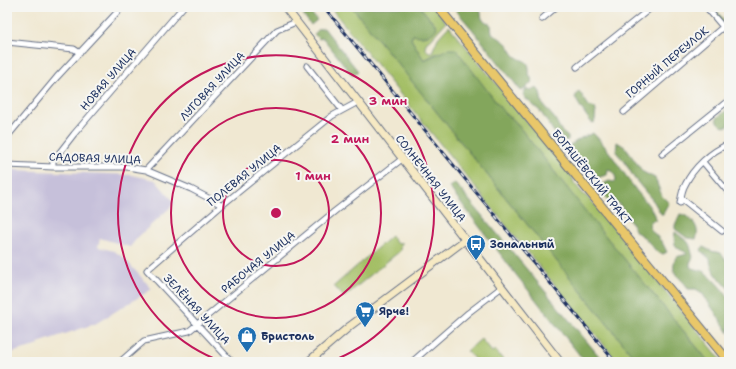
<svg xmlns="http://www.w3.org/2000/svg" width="736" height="369" font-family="'Shantell Sans',sans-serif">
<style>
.industrial{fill:#c6c0da}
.green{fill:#a4bf66;stroke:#607762}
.forest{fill:#83a65b;stroke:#4f6a5c}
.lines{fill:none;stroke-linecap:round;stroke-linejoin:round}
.street-casing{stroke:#667087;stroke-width:7}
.secondary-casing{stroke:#667087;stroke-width:9}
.primary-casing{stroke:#667087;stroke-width:10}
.street{stroke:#fff;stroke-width:5}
.secondary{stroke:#f6e9c3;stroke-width:7}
.primary{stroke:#e9c769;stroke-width:8}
.rail-casing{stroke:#1b2f5e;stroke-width:3}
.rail{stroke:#f6f6f2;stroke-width:1.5;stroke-dasharray:4.5;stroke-linecap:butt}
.ring{fill:none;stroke:#c2185b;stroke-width:2}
.labels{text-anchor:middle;stroke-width:4;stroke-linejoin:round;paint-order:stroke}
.street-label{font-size:11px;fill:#1b2f5e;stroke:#f6f6f2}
.poi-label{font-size:11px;font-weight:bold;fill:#1b2f5e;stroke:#f6f6f2;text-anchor:start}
.centre{fill:#c2185b;stroke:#f6f6f2;stroke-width:2}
.ring-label{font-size:12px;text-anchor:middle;font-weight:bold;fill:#c2185b;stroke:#f6f6f2;stroke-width:4;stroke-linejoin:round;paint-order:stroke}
</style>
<rect width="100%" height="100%" fill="#f6f6f2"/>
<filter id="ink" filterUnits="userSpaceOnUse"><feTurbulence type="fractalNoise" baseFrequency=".025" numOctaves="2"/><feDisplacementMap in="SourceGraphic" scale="8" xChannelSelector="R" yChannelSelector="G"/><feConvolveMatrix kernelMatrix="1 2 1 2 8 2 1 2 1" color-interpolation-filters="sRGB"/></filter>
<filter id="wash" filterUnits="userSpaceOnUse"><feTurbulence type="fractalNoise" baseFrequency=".012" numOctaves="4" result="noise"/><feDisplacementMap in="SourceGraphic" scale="16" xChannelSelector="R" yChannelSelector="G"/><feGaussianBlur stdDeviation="0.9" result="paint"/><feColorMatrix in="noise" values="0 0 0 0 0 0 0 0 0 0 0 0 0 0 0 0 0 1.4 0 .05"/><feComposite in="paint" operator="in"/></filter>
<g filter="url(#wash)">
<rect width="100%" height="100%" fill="#f0e8d2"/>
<!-- industrial -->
<path class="industrial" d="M 7,168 L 13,168 L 14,170 L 132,175 L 155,180 L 175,203 L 138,237 L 130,247 L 100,238 L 98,247 L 114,251 L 123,257 L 152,289 L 95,324 L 38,343 L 39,345 L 7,354 Z"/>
<!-- green -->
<path class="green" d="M 330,7 L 352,7 L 638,362 L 618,362 L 516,238 Z
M 420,7 L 434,7 L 446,22 L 430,40 L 427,42 L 425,46 L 426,49 L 429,52 L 432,52 L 438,38 L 449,26 L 572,176 L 574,183 L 584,195 L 585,195 L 597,207 L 723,362 L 709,362 L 590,217 L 513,119 L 505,114 L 439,52 L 424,60 L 411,39 L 413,35 L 437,26 Z
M 709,7 L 729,7 L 716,10 L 729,26 L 729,31 Z
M 391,236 L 398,245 L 401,242 L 400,251 L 344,297 L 334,286 Z
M 481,339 L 492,352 L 495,350 L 505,362 L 477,362 L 467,351 Z"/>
<!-- forest -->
<path class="forest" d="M 297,7 L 306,7 L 317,20 L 311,25 Z
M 352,7 L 420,7 L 437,27 C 433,37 423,37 413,35 L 411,39 L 424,60 L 448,49 L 456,49 L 505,114 L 513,119 L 590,217 L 709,362 L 638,362 Z
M 453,7 L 480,7 L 482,19 L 491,25 L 492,33 C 497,37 503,40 508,45 C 510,48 512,53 515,56 C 524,63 530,58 529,74 L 531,78 L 532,82 C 529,85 525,89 521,91 L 472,29 Z
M 324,28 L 358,71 L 353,76 L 323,38 L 319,39 L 314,34 L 319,29 Z
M 536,87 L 540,92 L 542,103 L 555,119 L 562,132 L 568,137 L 568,140 L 564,141 L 557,133 L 554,132 L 540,111 L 525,98 L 523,94 L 526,89 L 531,90 Z
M 579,91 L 589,106 L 595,108 L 596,111 C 595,115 596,119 594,123 L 591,122 C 585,114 579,106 575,97 Z
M 729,108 L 729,126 C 722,128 720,126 716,120 L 718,117 Z
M 593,133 C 609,149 620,168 633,186 C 642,199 650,203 656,220 L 651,221 L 649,226 L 652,231 L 662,242 L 667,252 L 663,254 L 657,252 L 645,238 L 636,232 L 632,224 L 622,212 L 623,209 L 619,204 L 607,200 L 603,195 L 602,187 L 603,184 L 609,181 L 614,182 L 616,180 C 615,175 614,171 608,169 L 607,175 L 596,178 L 586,165 L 583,166 L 573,151 L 568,148 L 569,146 L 581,138 Z
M 617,142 L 625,147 L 643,172 L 655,178 L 662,196 L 669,203 L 663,214 L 661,214 L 654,202 L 634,178 L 625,162 L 616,152 Z
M 455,183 L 604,362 L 585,362 L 517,276 L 449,187 Z
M 680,214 C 691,216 701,228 696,239 L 687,238 L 675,229 L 675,225 Z
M 675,232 L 688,242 L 690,246 L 693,257 L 690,263 L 690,267 C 694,270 699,269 703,271 C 711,276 723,290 729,298 L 729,333 L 702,293 L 696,289 L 688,289 C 682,276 668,276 676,257 L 687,254 C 684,250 681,251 678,248 C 673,245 674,237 675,232 Z
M 703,247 L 711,251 L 721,253 L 724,258 L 729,263 L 729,289 C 722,280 710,272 710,259 L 702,252 L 701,249 Z"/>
</g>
<g filter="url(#ink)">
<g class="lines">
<!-- street casing -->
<g class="street-casing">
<path id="street" d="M 706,7 L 729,34
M 542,19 L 556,7
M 7,42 L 74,49 L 80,53
M 307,66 L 342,110
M 577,67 L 652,7
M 624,112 L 723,27
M 7,137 L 57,77 L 122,7
M 662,154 L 729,100
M 703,162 L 729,193
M 7,165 L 53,167 L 127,167 L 146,170 L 191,189 L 218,203 L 221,206
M 53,167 L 53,161 L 74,134 L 183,7
M 146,170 L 277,30 L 296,22
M 681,198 L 722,231
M 680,203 C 681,197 682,190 685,185 C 693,168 711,151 729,144
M 120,362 L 144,341 L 189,331 L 335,211 L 402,159
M 232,362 L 147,270 L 221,206 L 332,116 L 358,102
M 412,362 L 468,313 L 502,287"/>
</g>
<!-- secondary casing -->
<g class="secondary-casing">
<path id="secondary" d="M 285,7 L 560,362
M 308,362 L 350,326 L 465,240"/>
</g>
<!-- primary casing -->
<g class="primary-casing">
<path id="primary" d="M 438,7 L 729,362"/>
</g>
<!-- street -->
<use href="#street" class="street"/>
<!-- secondary -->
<use href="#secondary" class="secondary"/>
<!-- primary -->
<use href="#primary" class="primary"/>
<!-- rail casing -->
<g class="rail-casing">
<path id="rail" d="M 324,7 L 615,362"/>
</g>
<!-- rail -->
<use href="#rail" class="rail"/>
</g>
</g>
<!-- distance rings -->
<g class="ring">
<circle cx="276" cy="213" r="53"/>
<circle cx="276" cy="213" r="105"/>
<path d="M223 362A158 158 0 1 1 329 362"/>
</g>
<!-- icons -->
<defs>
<g id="bus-pin" transform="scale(1)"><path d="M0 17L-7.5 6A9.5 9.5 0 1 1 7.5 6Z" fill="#1f6fb2" stroke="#f6f6f2"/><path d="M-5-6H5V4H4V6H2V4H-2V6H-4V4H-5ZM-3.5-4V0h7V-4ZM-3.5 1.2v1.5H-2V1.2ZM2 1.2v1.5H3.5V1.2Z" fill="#fff"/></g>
<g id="supermarket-pin" transform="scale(1)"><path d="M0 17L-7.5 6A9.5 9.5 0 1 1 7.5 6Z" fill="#1f6fb2" stroke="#f6f6f2"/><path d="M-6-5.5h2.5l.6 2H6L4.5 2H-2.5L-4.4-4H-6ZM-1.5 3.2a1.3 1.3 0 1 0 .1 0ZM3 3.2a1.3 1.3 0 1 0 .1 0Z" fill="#fff"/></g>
<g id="shop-pin" transform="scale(1)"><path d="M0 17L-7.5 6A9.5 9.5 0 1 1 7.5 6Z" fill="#1f6fb2" stroke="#f6f6f2"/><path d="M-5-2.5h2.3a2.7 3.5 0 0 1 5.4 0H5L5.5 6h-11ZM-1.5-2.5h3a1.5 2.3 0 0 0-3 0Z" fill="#fff"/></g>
</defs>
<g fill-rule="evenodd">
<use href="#bus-pin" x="476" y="244"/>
<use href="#supermarket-pin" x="365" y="311"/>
<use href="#shop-pin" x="247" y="336"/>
</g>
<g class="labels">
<!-- street labels -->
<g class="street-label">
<text transform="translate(667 62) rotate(-40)" y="4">ГОРНЫЙ ПЕРЕУЛОК</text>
<text transform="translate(108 79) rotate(-49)" y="4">НОВАЯ УЛИЦА</text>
<text transform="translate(212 86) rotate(-47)" y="4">ЛУГОВАЯ УЛИЦА</text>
<text transform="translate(95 158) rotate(2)" y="4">САДОВАЯ УЛИЦА</text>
<text transform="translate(244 175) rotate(-39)" y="4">ПОЛЕВАЯ УЛИЦА</text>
<text transform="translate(592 177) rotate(51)" y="4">БОГАШЁВСКИЙ ТРАКТ</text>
<text transform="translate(431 178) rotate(52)" y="4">СОЛНЕЧНАЯ УЛИЦА</text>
<text transform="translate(258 262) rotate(-39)" y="4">РАБОЧАЯ УЛИЦА</text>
<text transform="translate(197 309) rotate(47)" y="4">ЗЕЛЁНАЯ УЛИЦА</text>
</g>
<!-- poi labels -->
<g class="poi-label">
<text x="490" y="248">Зональный</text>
<text x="379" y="315">Ярче!</text>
<text x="261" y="340">Бристоль</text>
</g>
</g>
<circle cx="276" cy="213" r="6" class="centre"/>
<g class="ring-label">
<text x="388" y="105">3 мин</text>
<text x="350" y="143">2 мин</text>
<text x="313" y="180">1 мин</text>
</g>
<!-- margin -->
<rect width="736" height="369" fill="none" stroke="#f6f6f2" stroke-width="24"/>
</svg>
